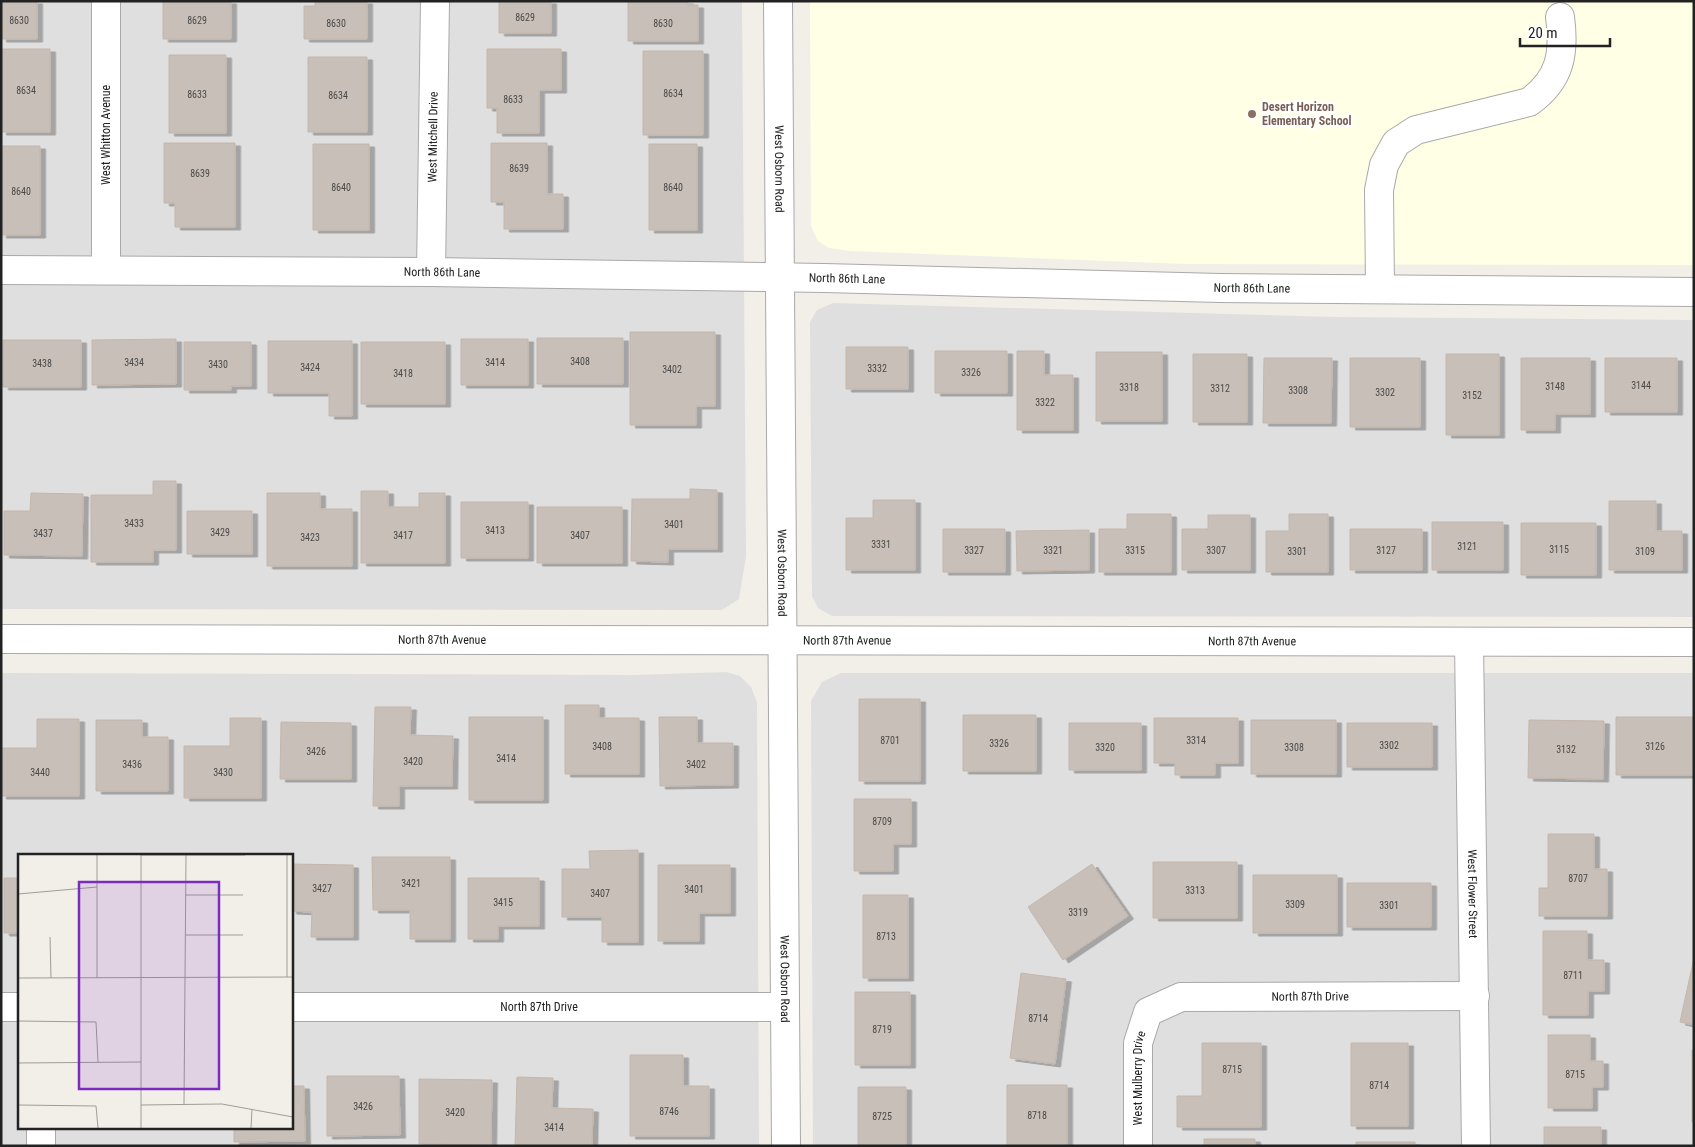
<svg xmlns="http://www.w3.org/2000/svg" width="1695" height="1147" font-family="'Roboto Condensed',sans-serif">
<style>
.residential{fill:#e0dfdf;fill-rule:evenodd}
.education{fill:#ffffe5}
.building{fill:#c7bfb8;stroke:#c4b6ab;filter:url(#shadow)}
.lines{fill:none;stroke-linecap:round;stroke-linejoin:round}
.minor-casing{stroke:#a9a9a9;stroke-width:30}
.minor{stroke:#fff;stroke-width:28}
.education-dot{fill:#8d6e63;stroke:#fff;stroke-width:2}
.labels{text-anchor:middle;stroke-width:4;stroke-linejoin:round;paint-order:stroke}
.number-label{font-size:10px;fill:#4b4948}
.education-label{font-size:12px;font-weight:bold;fill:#785e54;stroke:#fff;text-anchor:start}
.street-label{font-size:12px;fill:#222;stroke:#fff}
.inset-road{fill:none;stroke:#9f9d99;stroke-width:1}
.view{fill:#7b2cbf;fill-opacity:0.15;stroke:#7b2cbf;stroke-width:2.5}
.inset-edge{fill:none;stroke:#222;stroke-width:2.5}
</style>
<defs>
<filter id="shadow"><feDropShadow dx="5.5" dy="3" stdDeviation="0" flood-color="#0004"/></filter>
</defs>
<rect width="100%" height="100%" fill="#f2efe9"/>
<!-- residential -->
<path class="residential" d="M 1,1 L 742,1 L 746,556 L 739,599 L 722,610 L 1,609 Z
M 833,303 L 1336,317 L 1694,320 L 1694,617 L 832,616 L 818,608 L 812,596 L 810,322 L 817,310 Z
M 726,672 L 740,676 L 751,687 L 757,702 L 759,1146 L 1,1146 L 1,673 L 634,675 ZM 19,856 L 291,856 L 291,1128 L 19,1128 Z
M 841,673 L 1694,673 L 1694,1146 L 813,1146 L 811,701 L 822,682 Z"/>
<!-- education -->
<path class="education" d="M 810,1 L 1694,1 L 1694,265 L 1186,264 L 850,251 L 829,248 L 818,241 L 811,226 Z"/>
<!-- building -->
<path class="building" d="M 1,1 L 37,1 L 37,39 L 1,39 Z
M 163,1 L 231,1 L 231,39 L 163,39 Z
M 315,1 L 367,1 L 367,39 L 304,39 L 304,6 L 315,6 Z
M 499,1 L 551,1 L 551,33 L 499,33 Z
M 628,1 L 688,1 L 688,5 L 698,5 L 698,41 L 628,41 Z
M 1,49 L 50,49 L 50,132 L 1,132 Z
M 487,49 L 561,49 L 561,90 L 539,90 L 539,133 L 497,133 L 497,108 L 487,108 Z
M 643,51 L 703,51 L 703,135 L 643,135 Z
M 169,55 L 226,55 L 226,133 L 169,133 Z
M 308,57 L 367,57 L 367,132 L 308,132 Z
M 164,143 L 235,143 L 235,227 L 175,227 L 175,203 L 164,203 Z
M 491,143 L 547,143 L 547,194 L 563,194 L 563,229 L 504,229 L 504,202 L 491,202 Z
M 313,144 L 369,144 L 369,230 L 313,230 Z
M 649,144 L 697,144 L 697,230 L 649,230 Z
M 1,146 L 40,146 L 40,235 L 1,235 Z
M 630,332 L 715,332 L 715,406 L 696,406 L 696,425 L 630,425 Z
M 537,338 L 623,338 L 623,384 L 537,384 Z
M 176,339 L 176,384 L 92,385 L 92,340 Z
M 461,339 L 528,339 L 528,385 L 461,385 Z
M 3,340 L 81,340 L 81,387 L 3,387 Z
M 268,341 L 352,341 L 352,416 L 329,416 L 329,393 L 268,393 Z
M 184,342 L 251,342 L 251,386 L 231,386 L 231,390 L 184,390 Z
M 361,342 L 445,342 L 445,404 L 361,404 Z
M 846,347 L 908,347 L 908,389 L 846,389 Z
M 935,351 L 1007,351 L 1007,393 L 935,393 Z
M 1017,351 L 1044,351 L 1044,375 L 1073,375 L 1073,430 L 1017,430 Z
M 1096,352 L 1162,352 L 1162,421 L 1096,421 Z
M 1193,354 L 1247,354 L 1247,422 L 1193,422 Z
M 1446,354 L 1499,354 L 1499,435 L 1446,435 Z
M 1264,358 L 1332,358 L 1331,423 L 1263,423 Z
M 1350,358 L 1420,358 L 1420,427 L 1350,427 Z
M 1521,358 L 1590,358 L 1590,414 L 1555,414 L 1555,430 L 1521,430 Z
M 1605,358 L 1677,358 L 1677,412 L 1605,412 Z
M 153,481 L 176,481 L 176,550 L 153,550 L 153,562 L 91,562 L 91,495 L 153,495 Z
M 690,489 L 717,490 L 717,549 L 668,549 L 668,562 L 631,561 L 632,499 L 690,499 Z
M 361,491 L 388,491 L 388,507 L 419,507 L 419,493 L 445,493 L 445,563 L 361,563 Z
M 31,493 L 83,494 L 82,556 L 4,555 L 4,511 L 30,511 Z
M 267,493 L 320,493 L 320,509 L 352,509 L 352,566 L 267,566 Z
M 873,500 L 915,500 L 915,570 L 846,570 L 846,518 L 873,518 Z
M 1609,501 L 1656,501 L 1656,531 L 1682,531 L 1682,570 L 1609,570 Z
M 461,502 L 528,502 L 528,558 L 461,558 Z
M 537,507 L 622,507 L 622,563 L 537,563 Z
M 187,511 L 252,511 L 252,554 L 187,554 Z
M 1127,514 L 1171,514 L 1171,572 L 1099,572 L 1099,529 L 1127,529 Z
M 1289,514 L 1328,514 L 1328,572 L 1266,572 L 1266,531 L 1289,531 Z
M 1208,515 L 1250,515 L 1250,570 L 1182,570 L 1182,529 L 1208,529 Z
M 1432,522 L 1503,522 L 1503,570 L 1432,570 Z
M 1521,523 L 1596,523 L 1596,575 L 1521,575 Z
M 943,529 L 1005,529 L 1005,572 L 943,572 Z
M 1350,529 L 1422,529 L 1422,570 L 1350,570 Z
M 1089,530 L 1089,570 L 1017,571 L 1016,531 Z
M 859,699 L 920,699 L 920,781 L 859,781 Z
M 565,705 L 599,705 L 599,718 L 639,718 L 639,774 L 565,774 Z
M 375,707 L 411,707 L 410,735 L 453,736 L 452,786 L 399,786 L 399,806 L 373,806 Z
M 963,715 L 1036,715 L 1036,771 L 963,771 Z
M 469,717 L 543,717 L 543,800 L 469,800 Z
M 659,717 L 697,717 L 697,743 L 733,743 L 733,785 L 660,786 Z
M 1616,717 L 1694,717 L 1694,775 L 1616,775 Z
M 230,718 L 261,718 L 261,798 L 184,798 L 184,746 L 230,746 Z
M 1154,718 L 1238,718 L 1238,763 L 1215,763 L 1215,775 L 1175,775 L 1175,763 L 1154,763 Z
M 37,719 L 79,719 L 79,796 L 1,796 L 1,748 L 37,748 Z
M 96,720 L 142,720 L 142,737 L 168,737 L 168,791 L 96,791 Z
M 1251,720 L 1336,720 L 1336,774 L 1251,774 Z
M 1529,720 L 1604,721 L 1603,779 L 1528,778 Z
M 281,722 L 351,723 L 351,779 L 280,779 Z
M 1069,723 L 1141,723 L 1141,770 L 1069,770 Z
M 1347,723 L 1432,723 L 1432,767 L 1347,767 Z
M 854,799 L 911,799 L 911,844 L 893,844 L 893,871 L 854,871 Z
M 1548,834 L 1594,834 L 1594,869 L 1607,869 L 1607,916 L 1539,916 L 1539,888 L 1548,888 Z
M 638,850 L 638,942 L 602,942 L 602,917 L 562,917 L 562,869 L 590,869 L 589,851 Z
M 372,857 L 450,857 L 450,939 L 410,939 L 410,910 L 373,910 Z
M 1153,862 L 1237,862 L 1237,918 L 1153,918 Z
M 291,864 L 353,865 L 353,937 L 311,937 L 312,912 L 291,911 Z
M 1092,864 L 1128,916 L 1063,960 L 1028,907 Z
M 658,865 L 730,865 L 730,913 L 699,913 L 699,941 L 658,941 Z
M 1253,875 L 1337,875 L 1337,933 L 1253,933 Z
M 4,878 L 19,878 L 19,933 L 4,933 Z
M 468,878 L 539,878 L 539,926 L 498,926 L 498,939 L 468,939 Z
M 1347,883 L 1431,883 L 1431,927 L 1347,927 Z
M 863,895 L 908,895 L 908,978 L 863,978 Z
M 1543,931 L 1587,931 L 1587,960 L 1604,960 L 1604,991 L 1588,991 L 1588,1015 L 1543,1015 Z
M 1694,958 L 1694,1025 L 1680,1022 Z
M 1021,973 L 1066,979 L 1055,1064 L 1010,1058 Z
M 855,992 L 910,992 L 910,1065 L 855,1065 Z
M 1548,1035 L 1590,1035 L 1590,1061 L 1603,1061 L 1603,1087 L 1592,1087 L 1592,1108 L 1548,1108 Z
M 1202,1043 L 1261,1043 L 1261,1127 L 1177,1127 L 1177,1096 L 1202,1096 Z
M 1351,1043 L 1408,1043 L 1408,1126 L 1351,1126 Z
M 1692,1050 L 1694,1050 L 1694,1122 L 1692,1122 Z
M 630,1055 L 683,1055 L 683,1086 L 709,1086 L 709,1136 L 630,1136 Z
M 327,1076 L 399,1076 L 400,1135 L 327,1136 Z
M 517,1077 L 553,1078 L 552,1108 L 593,1109 L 592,1146 L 515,1146 Z
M 419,1079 L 492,1080 L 491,1145 L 419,1144 Z
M 1007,1085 L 1067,1085 L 1067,1146 L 1007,1146 Z
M 291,1086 L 304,1086 L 305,1141 L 234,1142 L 234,1128 L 291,1128 Z
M 858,1087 L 906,1087 L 906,1146 L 858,1146 Z
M 1544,1127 L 1601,1127 L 1601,1146 L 1544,1146 Z
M 1204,1139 L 1255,1139 L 1255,1146 L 1204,1146 Z
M 1356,1142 L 1415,1142 L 1415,1146 L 1356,1146 Z"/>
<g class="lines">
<!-- minor casing -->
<g class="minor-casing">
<g id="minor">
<path d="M 106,1 L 106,270"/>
<path id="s1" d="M 778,1 L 786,1146"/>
<path id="s2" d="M 1,270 L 431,272 L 824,278 L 1220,288 L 1694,292"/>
<path id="s3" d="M 431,272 L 435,1"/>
<path d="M 1380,289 L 1379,190 L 1384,165 L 1396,143 L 1416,130 L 1529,102 C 1560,80 1565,54 1560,17"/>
<path id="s4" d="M 1,639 L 1694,642"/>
<path id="s5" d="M 1469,643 L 1476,1146"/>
<path d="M 1,1007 L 19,1007"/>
<path id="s6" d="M 291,1007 L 785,1007"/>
<path d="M 41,1128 L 41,1146"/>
<path id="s7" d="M 1138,1146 L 1138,1043 L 1148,1012 L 1181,997 L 1475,996"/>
</g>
</g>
<!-- minor -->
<use href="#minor" class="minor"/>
</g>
<!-- markers -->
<circle class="education-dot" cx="1252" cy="114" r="5"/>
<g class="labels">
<!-- number labels -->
<g class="number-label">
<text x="525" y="21">8629</text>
<text x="19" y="24">8630</text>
<text x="197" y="24">8629</text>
<text x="336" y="27">8630</text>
<text x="663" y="27">8630</text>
<text x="26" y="94">8634</text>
<text x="673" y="97">8634</text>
<text x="197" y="98">8633</text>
<text x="338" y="99">8634</text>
<text x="513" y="103">8633</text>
<text x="519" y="172">8639</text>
<text x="200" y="177">8639</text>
<text x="341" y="191">8640</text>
<text x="673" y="191">8640</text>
<text x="21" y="195">8640</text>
<text x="580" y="365">3408</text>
<text x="134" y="366">3434</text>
<text x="495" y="366">3414</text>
<text x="42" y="367">3438</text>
<text x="218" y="368">3430</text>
<text x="310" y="371">3424</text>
<text x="877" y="372">3332</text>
<text x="672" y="373">3402</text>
<text x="971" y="376">3326</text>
<text x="403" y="377">3418</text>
<text x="1641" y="389">3144</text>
<text x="1555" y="390">3148</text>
<text x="1129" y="391">3318</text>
<text x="1220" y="392">3312</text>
<text x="1298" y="394">3308</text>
<text x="1385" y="396">3302</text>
<text x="1472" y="399">3152</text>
<text x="1045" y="406">3322</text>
<text x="134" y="527">3433</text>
<text x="674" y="528">3401</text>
<text x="495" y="534">3413</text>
<text x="220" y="536">3429</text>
<text x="43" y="537">3437</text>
<text x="403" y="539">3417</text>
<text x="580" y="539">3407</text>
<text x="310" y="541">3423</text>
<text x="881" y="548">3331</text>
<text x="1467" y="550">3121</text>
<text x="1559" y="553">3115</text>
<text x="974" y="554">3327</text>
<text x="1053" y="554">3321</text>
<text x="1135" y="554">3315</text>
<text x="1216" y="554">3307</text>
<text x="1386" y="554">3127</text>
<text x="1297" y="555">3301</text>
<text x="1645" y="555">3109</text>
<text x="890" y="744">8701</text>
<text x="1196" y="744">3314</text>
<text x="999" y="747">3326</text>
<text x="1389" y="749">3302</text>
<text x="602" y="750">3408</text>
<text x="1655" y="750">3126</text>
<text x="1105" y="751">3320</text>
<text x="1294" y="751">3308</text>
<text x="1566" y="753">3132</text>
<text x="316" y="755">3426</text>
<text x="506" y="762">3414</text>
<text x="413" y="765">3420</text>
<text x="132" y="768">3436</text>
<text x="696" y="768">3402</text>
<text x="40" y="776">3440</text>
<text x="223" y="776">3430</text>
<text x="882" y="825">8709</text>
<text x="1578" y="882">8707</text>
<text x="411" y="887">3421</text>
<text x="322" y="892">3427</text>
<text x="694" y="893">3401</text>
<text x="1195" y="894">3313</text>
<text x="600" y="897">3407</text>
<text x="503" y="906">3415</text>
<text x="1295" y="908">3309</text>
<text x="1389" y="909">3301</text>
<text x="1078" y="916">3319</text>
<text x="886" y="940">8713</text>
<text x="1573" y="979">8711</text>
<text x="1038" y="1022">8714</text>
<text x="882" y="1033">8719</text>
<text x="1232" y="1073">8715</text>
<text x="1575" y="1078">8715</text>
<text x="1379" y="1089">8714</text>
<text x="363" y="1110">3426</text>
<text x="669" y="1115">8746</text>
<text x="455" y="1116">3420</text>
<text x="1037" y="1119">8718</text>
<text x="882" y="1120">8725</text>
<text x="554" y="1131">3414</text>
</g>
<!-- education labels -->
<g class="education-label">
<text x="1262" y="111">Desert Horizon<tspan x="1262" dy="14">Elementary School</tspan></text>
</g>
<!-- street labels -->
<g class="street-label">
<text transform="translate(106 135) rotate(-90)" y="4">West Whitton Avenue</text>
<text dy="4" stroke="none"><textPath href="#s3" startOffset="135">West Mitchell Drive</textPath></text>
<text dy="4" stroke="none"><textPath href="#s1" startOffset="168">West Osborn Road</textPath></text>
<text dy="4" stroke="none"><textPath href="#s2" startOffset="441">North 86th Lane</textPath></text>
<text dy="4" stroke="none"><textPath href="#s2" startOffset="846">North 86th Lane</textPath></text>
<text dy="4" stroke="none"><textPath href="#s2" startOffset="1251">North 86th Lane</textPath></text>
<text dy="4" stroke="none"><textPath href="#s1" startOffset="572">West Osborn Road</textPath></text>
<text dy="4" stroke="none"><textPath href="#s4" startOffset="441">North 87th Avenue</textPath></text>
<text dy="4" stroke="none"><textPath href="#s4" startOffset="846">North 87th Avenue</textPath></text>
<text dy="4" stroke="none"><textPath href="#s4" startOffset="1251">North 87th Avenue</textPath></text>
<text dy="4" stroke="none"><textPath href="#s5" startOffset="251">West Flower Street</textPath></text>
<text dy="4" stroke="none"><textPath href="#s1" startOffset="978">West Osborn Road</textPath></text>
<text dy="4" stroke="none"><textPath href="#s7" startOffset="301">North 87th Drive</textPath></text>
<text dy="4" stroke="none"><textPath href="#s6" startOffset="248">North 87th Drive</textPath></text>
<text dy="4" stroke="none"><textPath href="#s7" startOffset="68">West Mulberry Drive</textPath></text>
</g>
</g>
<!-- overview -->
<g transform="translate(18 854)">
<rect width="275" height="275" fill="#f2efe9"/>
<path class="inset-road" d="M 79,1 L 79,124M 123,1 L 227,1M 0,40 L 79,33M 168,41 L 225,41M 168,81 L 225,81M 32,83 L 33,124M 269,123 L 269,1M 0,124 L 275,123M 0,167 L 78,168 L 80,208M 0,209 L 123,208M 166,250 L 168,1M 0,251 L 78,252 L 80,274M 123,251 L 204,250 L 275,263M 123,274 L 123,1M 233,274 L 234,255"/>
<path class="view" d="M 61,28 L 201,28 L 201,235 L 61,235 Z"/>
<rect width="275" height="275" class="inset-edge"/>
</g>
<!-- border -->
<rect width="1695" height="1147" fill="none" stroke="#222222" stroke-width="5"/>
<!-- scale -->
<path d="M1520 38v8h90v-8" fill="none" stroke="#222222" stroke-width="2.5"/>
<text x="1528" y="38" font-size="15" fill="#222222" stroke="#ffffff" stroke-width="4" paint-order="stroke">20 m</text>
</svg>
